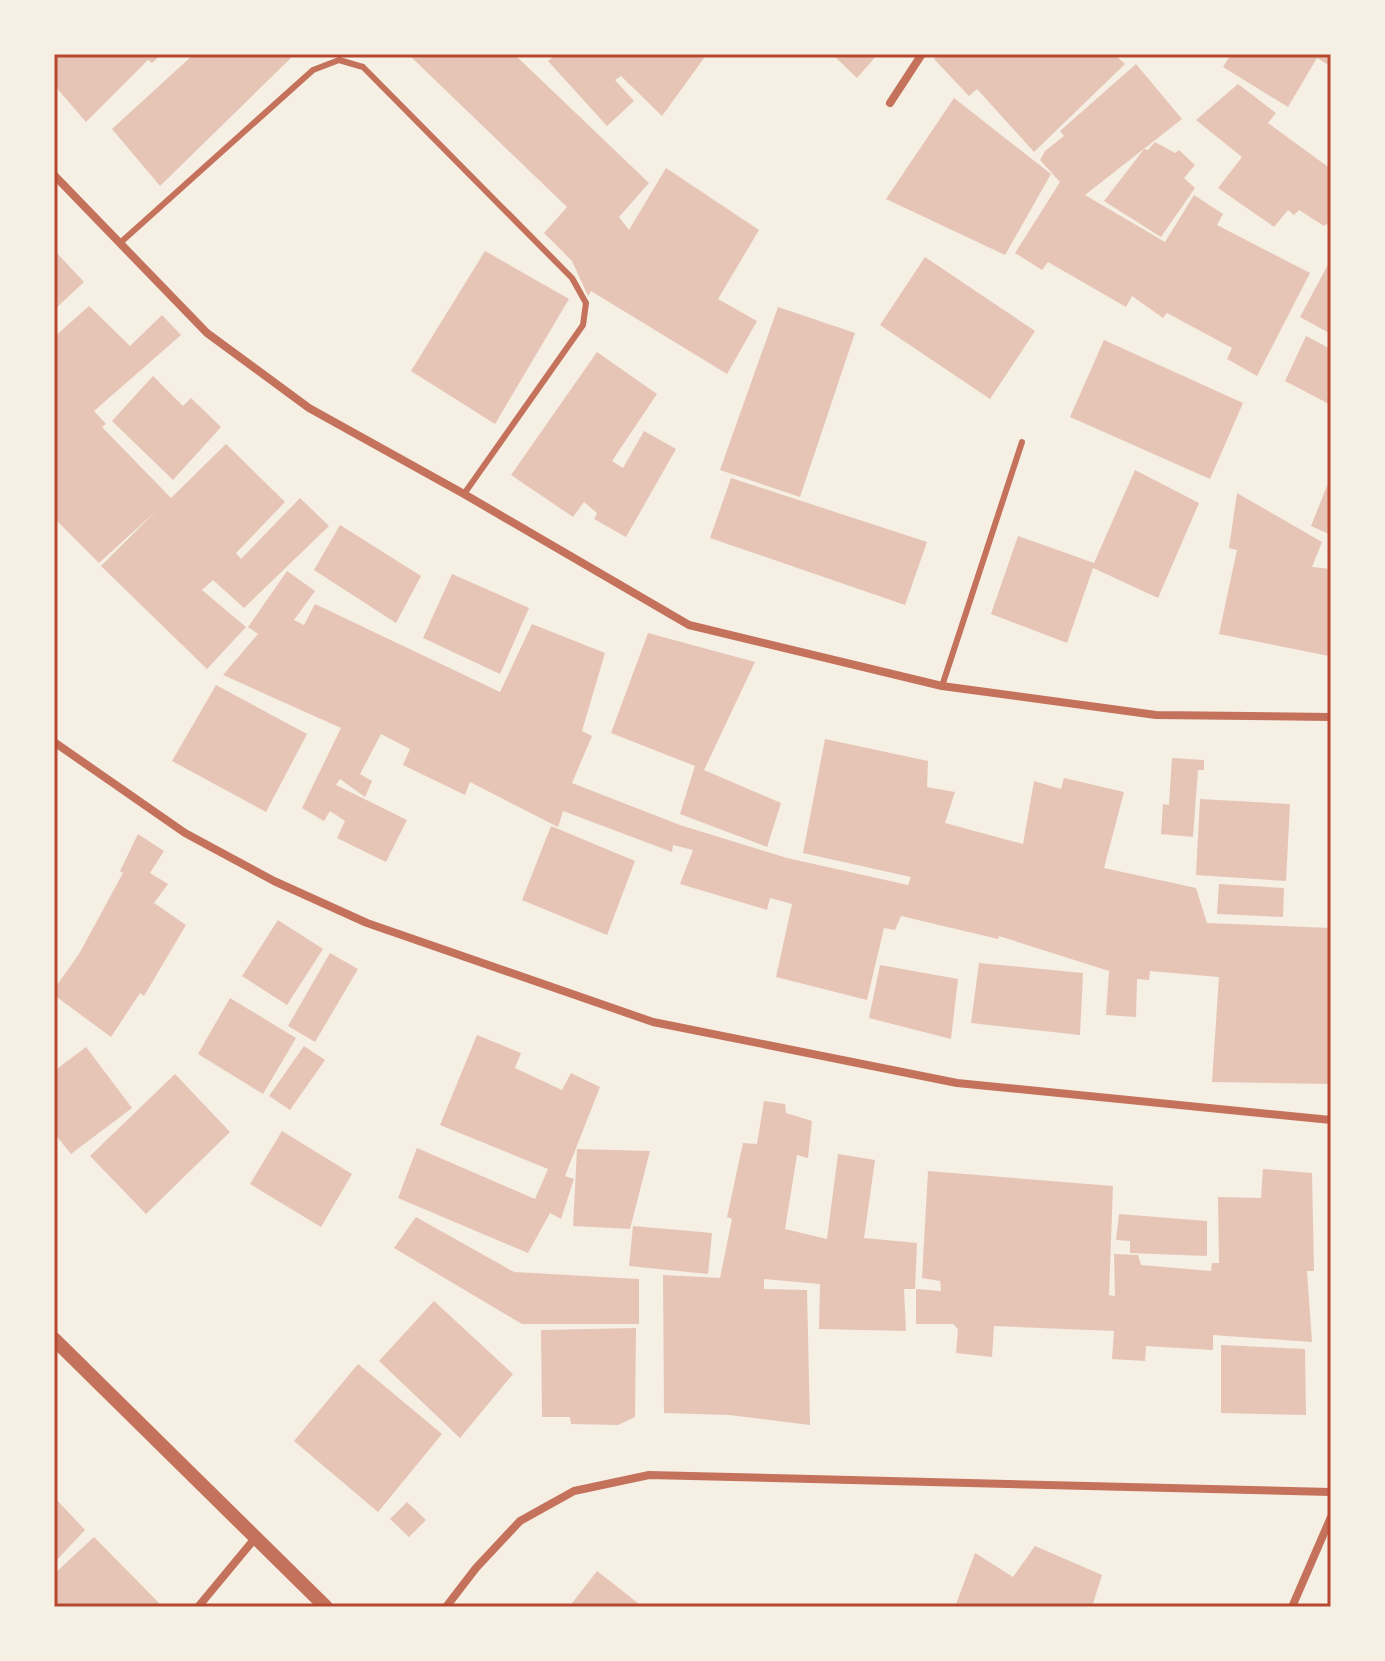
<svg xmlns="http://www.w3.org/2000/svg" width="1385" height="1661" font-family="'Noto Sans',sans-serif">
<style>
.building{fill:#e6c5b7}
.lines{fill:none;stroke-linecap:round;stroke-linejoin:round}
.service{stroke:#c5725c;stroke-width:6}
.minor{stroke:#c5725c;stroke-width:8}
.tertiary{stroke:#c5725c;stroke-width:14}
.neatline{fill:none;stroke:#b5482f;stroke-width:3}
</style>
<rect width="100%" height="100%" fill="#f6efe4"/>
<!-- building -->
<path class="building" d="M 54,54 L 162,54 L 152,63 L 148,60 L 86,122 L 54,85 Z
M 194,54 L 295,54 L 160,186 L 112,129 Z
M 408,54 L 514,54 L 649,183 L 619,217 L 629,230 L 666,168 L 759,230 L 718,299 L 757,321 L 727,374 L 591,291 L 588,296 L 572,261 L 544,233 L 567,207 Z
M 557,54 L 707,54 L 662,116 L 621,76 L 615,80 L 634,101 L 607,126 L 548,61 Z
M 832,54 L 878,54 L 857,78 Z
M 939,54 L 1114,54 L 1125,64 L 1034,152 L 977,89 L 969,96 L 934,59 Z
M 1231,54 L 1331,54 L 1331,57 L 1327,64 L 1317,58 L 1288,107 L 1223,67 Z
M 1136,64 L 1182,119 L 1085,195 L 1165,242 L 1194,195 L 1223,214 L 1217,225 L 1310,273 L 1257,376 L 1227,359 L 1232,348 L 1167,313 L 1163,318 L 1132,296 L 1126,307 L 1048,262 L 1042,270 L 1015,253 L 1060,182 L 1040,160 L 1045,151 L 1064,136 L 1060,131 Z
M 1238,84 L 1276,113 L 1268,123 L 1331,169 L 1331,226 L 1326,224 L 1324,226 L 1299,210 L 1294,215 L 1288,210 L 1274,227 L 1218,188 L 1242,157 L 1196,120 Z
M 954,98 L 1051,174 L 1005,255 L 886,199 Z
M 1155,142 L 1175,153 L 1179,150 L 1195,165 L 1184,178 L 1195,188 L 1161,237 L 1104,201 L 1144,149 L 1148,150 Z
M 54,250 L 84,282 L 54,310 Z
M 485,251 L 569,299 L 495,424 L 411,371 Z
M 925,257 L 1035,331 L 990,399 L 880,325 Z
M 1331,259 L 1331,334 L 1300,317 Z
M 89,306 L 130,346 L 162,315 L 181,335 L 94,411 L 106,424 L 102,427 L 171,498 L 226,444 L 285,502 L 236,553 L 241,559 L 300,498 L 329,526 L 244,608 L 213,580 L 202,590 L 246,627 L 207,669 L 101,566 L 156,511 L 99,563 L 54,518 L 54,337 Z
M 778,307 L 855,333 L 800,497 L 720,470 Z
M 1306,336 L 1331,349 L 1331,405 L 1285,381 Z
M 1104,340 L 1243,403 L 1210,479 L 1070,417 Z
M 597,352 L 657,394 L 612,461 L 623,468 L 644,431 L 676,449 L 626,537 L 594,519 L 597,513 L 584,502 L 573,517 L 511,475 Z
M 153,376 L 183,406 L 191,398 L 221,427 L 173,480 L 112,421 Z
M 1135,470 L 1199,503 L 1158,598 L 1093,568 L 1067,643 L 991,614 L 1018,536 L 1094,563 Z
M 1331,476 L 1331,535 L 1311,526 Z
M 731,478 L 927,542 L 905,605 L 710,538 Z
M 1237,493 L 1322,542 L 1312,567 L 1331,569 L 1331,645 L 1329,656 L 1219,634 L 1237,550 L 1229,548 Z
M 340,525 L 421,576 L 396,623 L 314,570 Z
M 287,571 L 315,591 L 294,620 L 304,625 L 315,604 L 500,692 L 532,624 L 605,653 L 582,731 L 592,736 L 572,783 L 680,825 L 787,858 L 908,885 L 911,877 L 803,853 L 825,739 L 928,761 L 927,787 L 955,792 L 945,823 L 1023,844 L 1034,781 L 1061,789 L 1064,778 L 1124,792 L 1104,868 L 1196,888 L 1207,923 L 1331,928 L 1331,1084 L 1212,1082 L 1219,977 L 1150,971 L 1149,980 L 1137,979 L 1136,1017 L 1106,1015 L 1109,971 L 999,936 L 998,939 L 901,916 L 895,930 L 884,928 L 867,1000 L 776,977 L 792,904 L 770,898 L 767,910 L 680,884 L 693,850 L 673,845 L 672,852 L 563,811 L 558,827 L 470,782 L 465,795 L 403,765 L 410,749 L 381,734 L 360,774 L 372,781 L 365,797 L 340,779 L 336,785 L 407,820 L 386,862 L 337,838 L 345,821 L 330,811 L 324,821 L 302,808 L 341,728 L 223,675 L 258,634 L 248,627 Z
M 452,574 L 529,608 L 500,674 L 423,638 Z
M 648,633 L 755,662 L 704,770 L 781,803 L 767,847 L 680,814 L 695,766 L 611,733 Z
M 216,685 L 307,734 L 266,812 L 172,761 Z
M 1172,758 L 1204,760 L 1204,770 L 1198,770 L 1193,837 L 1161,834 L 1163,804 L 1169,805 Z
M 1200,799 L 1290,804 L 1286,881 L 1196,875 Z
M 551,826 L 635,861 L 607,935 L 522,900 Z
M 138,834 L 164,851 L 150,873 L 168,884 L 154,903 L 186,925 L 144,996 L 140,993 L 111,1037 L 54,995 L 54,989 L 79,954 L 123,873 L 120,871 Z
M 1219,884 L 1284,888 L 1283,917 L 1217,914 Z
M 278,920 L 323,949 L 287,1005 L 242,976 Z
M 330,953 L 358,969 L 315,1042 L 288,1026 Z
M 979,963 L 1083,973 L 1080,1035 L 971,1023 Z
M 880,965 L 958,979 L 951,1039 L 869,1018 Z
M 230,998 L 296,1038 L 263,1094 L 198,1054 Z
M 477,1035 L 521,1053 L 515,1068 L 562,1090 L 571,1073 L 600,1087 L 565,1176 L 574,1179 L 561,1219 L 550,1213 L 528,1253 L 398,1198 L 417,1148 L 535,1199 L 548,1169 L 440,1125 Z
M 304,1046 L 325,1060 L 290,1110 L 269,1096 Z
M 86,1047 L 132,1108 L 71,1154 L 54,1133 L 54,1071 Z
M 175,1074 L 230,1132 L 146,1214 L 90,1156 Z
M 764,1101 L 785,1104 L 786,1113 L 812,1121 L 808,1158 L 797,1155 L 785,1229 L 827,1239 L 838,1154 L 875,1160 L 864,1238 L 917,1243 L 915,1289 L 904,1289 L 906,1331 L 819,1329 L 820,1284 L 764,1279 L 764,1289 L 807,1290 L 810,1425 L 729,1415 L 664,1413 L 663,1275 L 720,1278 L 732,1219 L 727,1217 L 743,1143 L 757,1144 Z
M 282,1131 L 352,1174 L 321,1227 L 250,1184 Z
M 577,1149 L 650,1151 L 630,1229 L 573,1226 Z
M 1263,1169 L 1312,1173 L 1314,1271 L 1307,1271 L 1312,1342 L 1213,1335 L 1213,1350 L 1146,1346 L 1145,1361 L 1112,1359 L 1114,1331 L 994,1326 L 992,1357 L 956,1353 L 958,1329 L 953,1324 L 916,1324 L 916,1289 L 941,1291 L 940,1281 L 922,1278 L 928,1171 L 1113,1186 L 1109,1295 L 1115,1296 L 1114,1254 L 1138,1255 L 1141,1265 L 1211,1271 L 1212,1263 L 1219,1263 L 1218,1197 L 1261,1198 Z
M 1119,1214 L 1207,1221 L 1207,1256 L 1130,1253 L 1130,1241 L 1116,1240 Z
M 416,1217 L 514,1272 L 639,1279 L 639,1324 L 522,1324 L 394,1248 Z
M 633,1226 L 712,1233 L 708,1274 L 629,1266 Z
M 434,1301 L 513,1374 L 460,1438 L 379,1361 Z
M 636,1328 L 635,1417 L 618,1425 L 571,1424 L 570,1417 L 542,1417 L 541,1330 Z
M 1221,1345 L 1305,1349 L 1306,1415 L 1221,1413 Z
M 358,1364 L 442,1434 L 378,1512 L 294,1441 Z
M 54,1497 L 85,1530 L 54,1563 Z
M 407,1502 L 426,1520 L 409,1537 L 390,1519 Z
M 94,1537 L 160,1604 L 157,1607 L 54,1607 L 54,1574 Z
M 1035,1546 L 1102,1575 L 1092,1607 L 955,1607 L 975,1553 L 1013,1577 Z
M 597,1571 L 643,1607 L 569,1607 Z"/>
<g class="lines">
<!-- service -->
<path class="service" d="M 120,243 L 313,70 L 339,60 L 363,67 L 572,278 L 586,303 L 583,325 L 464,494
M 942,686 L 1022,442"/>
<!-- minor -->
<path class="minor" d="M 890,103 L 922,54
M 54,175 L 207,333 L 309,408 L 464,494 L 689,625 L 942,686 L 1156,715 L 1331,717
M 54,742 L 185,833 L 274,881 L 367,923 L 653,1022 L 957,1083 L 1331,1120
M 198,1607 L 256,1537
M 446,1607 L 476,1568 L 520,1521 L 574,1491 L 649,1475 L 1331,1492
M 1292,1607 L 1331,1517"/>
<!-- tertiary -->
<path class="tertiary" d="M 54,1339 L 326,1607"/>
</g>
<!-- border -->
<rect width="1385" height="1661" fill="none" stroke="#f6efe4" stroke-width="112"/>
<rect x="56" y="56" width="1273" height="1549" class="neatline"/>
</svg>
